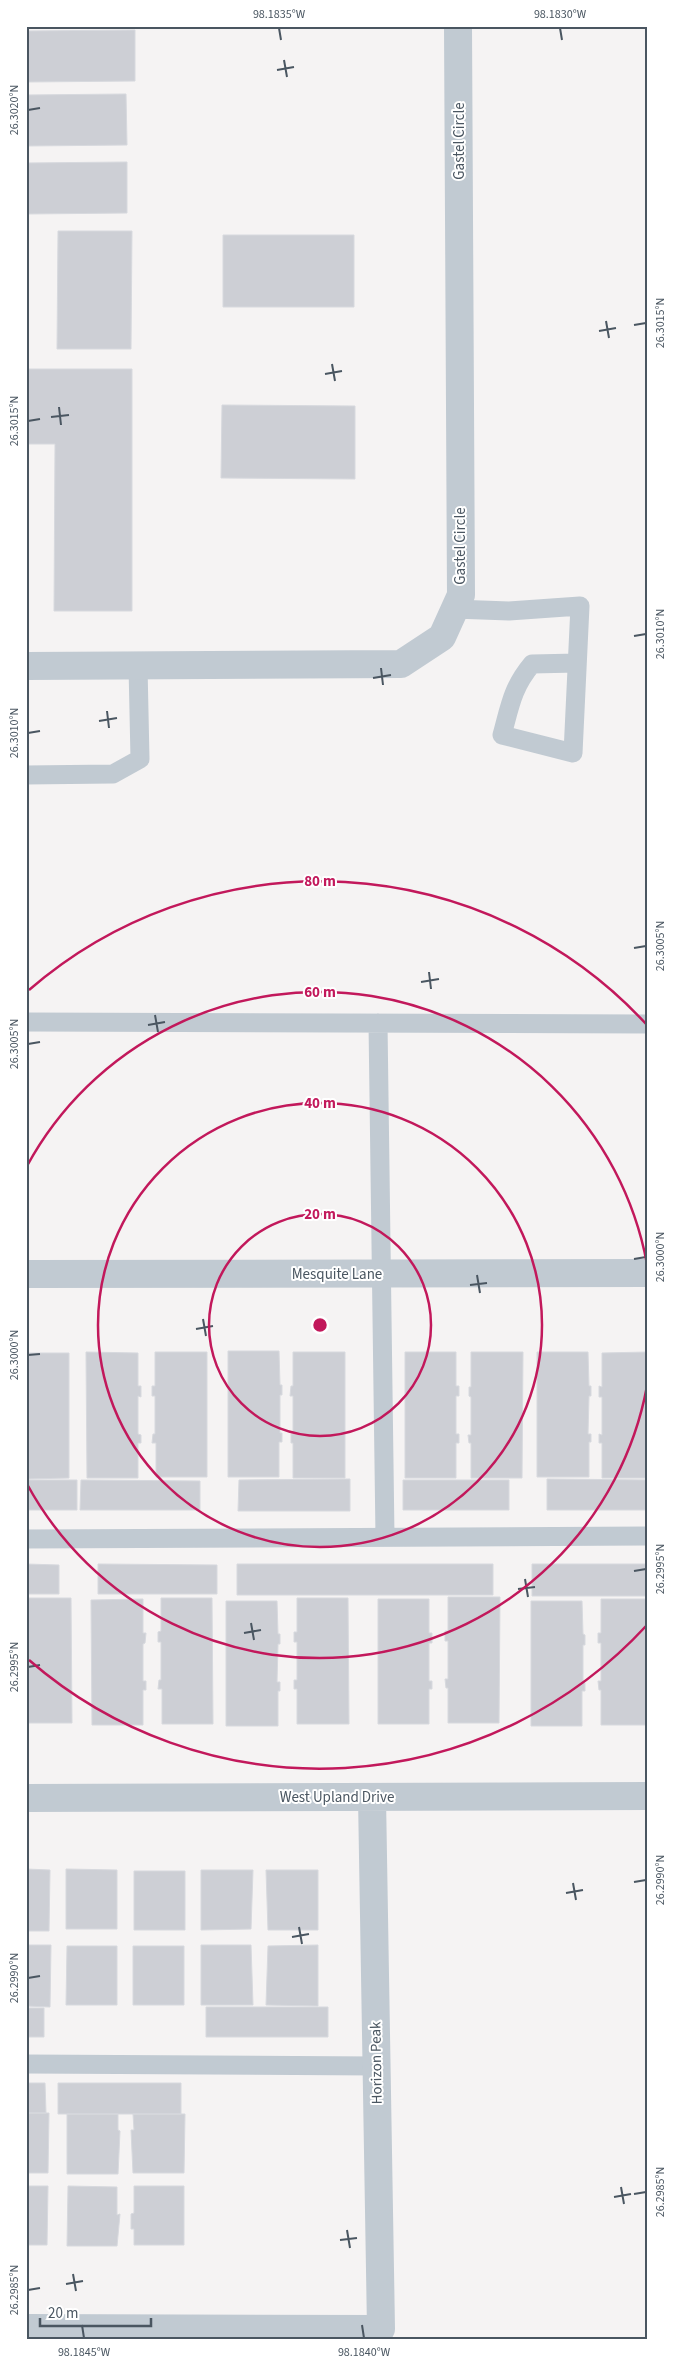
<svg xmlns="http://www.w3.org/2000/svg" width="674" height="2365" font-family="'Source Sans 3',sans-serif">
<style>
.building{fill:#cdcfd5;stroke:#d7d9de}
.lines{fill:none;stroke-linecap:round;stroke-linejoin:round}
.service{stroke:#c1cad2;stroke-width:19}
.minor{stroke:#c1cad2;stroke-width:28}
.ticks{fill:none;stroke:#4a5661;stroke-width:2}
.ring{fill:none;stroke:#c2185b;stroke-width:2.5}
.labels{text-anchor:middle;stroke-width:4;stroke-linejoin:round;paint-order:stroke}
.street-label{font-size:15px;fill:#4a5661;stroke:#fff}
.centre{fill:#c2185b;stroke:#fff;stroke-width:2.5}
.ring-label{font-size:15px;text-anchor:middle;font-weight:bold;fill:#c2185b;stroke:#fff;stroke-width:4;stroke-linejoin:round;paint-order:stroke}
.neatline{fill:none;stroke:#4a5661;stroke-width:2}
.ticks-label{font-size:12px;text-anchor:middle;fill:#4a5661}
</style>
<rect width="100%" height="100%" fill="#f5f3f3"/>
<!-- building -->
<path class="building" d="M 135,30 L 135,81 L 26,82 L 26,31 Z
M 126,94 L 127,145 L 26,146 L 26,95 Z
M 127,162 L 127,213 L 26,214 L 26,163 Z
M 58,231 L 132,231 L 131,349 L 57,349 Z
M 223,235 L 354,235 L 354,307 L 223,307 Z
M 26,369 L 132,369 L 132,611 L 54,611 L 55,444 L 26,444 Z
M 222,405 L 355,406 L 355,479 L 221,478 Z
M 228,1351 L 279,1351 L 280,1385 L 282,1385 L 282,1395 L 280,1395 L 280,1433 L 282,1433 L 282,1442 L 279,1442 L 279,1477 L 228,1477 Z
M 86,1352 L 138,1353 L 138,1386 L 141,1386 L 141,1397 L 138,1396 L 138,1434 L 141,1435 L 141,1443 L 138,1443 L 138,1478 L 87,1478 Z
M 155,1352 L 207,1352 L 207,1477 L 156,1477 L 156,1443 L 152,1443 L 153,1434 L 155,1434 L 155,1396 L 152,1396 L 152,1386 L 155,1386 Z
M 293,1352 L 345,1352 L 345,1478 L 293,1478 L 293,1443 L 291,1443 L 291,1434 L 293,1434 L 293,1396 L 290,1396 L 291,1386 L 293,1386 Z
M 405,1352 L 456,1352 L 456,1386 L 459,1386 L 459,1396 L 456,1396 L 456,1434 L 459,1434 L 459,1443 L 456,1443 L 456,1478 L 405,1478 Z
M 471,1352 L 523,1352 L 522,1478 L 471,1478 L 471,1443 L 469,1443 L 468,1435 L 471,1435 L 471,1397 L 469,1396 L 469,1387 L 471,1387 Z
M 537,1352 L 588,1352 L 589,1386 L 591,1386 L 591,1396 L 589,1396 L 588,1434 L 591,1434 L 591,1442 L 589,1442 L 589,1477 L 537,1477 Z
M 648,1352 L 648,1478 L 602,1478 L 602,1443 L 599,1443 L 599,1434 L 602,1435 L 602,1397 L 599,1397 L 599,1386 L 602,1387 L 602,1353 Z
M 26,1353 L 69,1353 L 69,1478 L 26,1479 Z
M 350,1479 L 350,1511 L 238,1511 L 239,1480 Z
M 547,1479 L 648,1480 L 648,1510 L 547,1510 Z
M 26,1480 L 77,1480 L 77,1510 L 26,1510 Z
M 81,1480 L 200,1481 L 200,1510 L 80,1510 Z
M 403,1480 L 509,1480 L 509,1510 L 403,1510 Z
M 26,1564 L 59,1565 L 59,1594 L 26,1594 Z
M 98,1564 L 217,1565 L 217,1594 L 98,1594 Z
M 237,1564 L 493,1564 L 493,1595 L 237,1595 Z
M 532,1564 L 648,1564 L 648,1596 L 532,1596 Z
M 448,1597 L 500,1597 L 499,1723 L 448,1723 L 448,1688 L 446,1688 L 445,1679 L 448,1679 L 448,1641 L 445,1641 L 445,1631 L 448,1631 Z
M 26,1598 L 71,1598 L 72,1723 L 26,1723 Z
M 161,1598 L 212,1598 L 213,1724 L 162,1724 L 162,1689 L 158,1689 L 159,1680 L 161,1680 L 161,1642 L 158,1642 L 158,1632 L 161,1631 Z
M 297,1598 L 348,1598 L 349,1724 L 297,1724 L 297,1689 L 294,1689 L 294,1680 L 297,1680 L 297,1642 L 294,1642 L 294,1632 L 297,1632 Z
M 143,1599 L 143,1633 L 146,1633 L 145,1643 L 143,1644 L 143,1681 L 146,1681 L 146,1690 L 143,1690 L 143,1725 L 92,1725 L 91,1600 Z
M 378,1599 L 429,1599 L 429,1633 L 432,1633 L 432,1643 L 429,1643 L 429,1681 L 432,1681 L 432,1689 L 429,1689 L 429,1724 L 378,1724 Z
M 601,1599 L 648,1599 L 648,1725 L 601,1725 L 601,1690 L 599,1690 L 598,1681 L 601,1681 L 601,1643 L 598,1643 L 598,1633 L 601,1633 Z
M 226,1601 L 277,1601 L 278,1634 L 280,1634 L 280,1644 L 278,1644 L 277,1682 L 280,1682 L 280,1691 L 278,1691 L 278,1726 L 226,1726 Z
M 531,1601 L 582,1601 L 583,1634 L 585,1635 L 585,1645 L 583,1645 L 583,1682 L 585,1683 L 585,1691 L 582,1691 L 582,1726 L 531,1726 Z
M 26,1869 L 50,1870 L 49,1931 L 26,1931 Z
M 66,1869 L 117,1870 L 117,1929 L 66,1929 Z
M 201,1870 L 253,1870 L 251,1929 L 201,1930 Z
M 266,1870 L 318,1870 L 318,1930 L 268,1930 Z
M 134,1871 L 185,1871 L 185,1930 L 134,1930 Z
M 26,1945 L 51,1945 L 50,2007 L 26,2006 Z
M 201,1945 L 251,1945 L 253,2005 L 201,2005 Z
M 318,1945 L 318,2006 L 266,2005 L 268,1946 Z
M 67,1946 L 117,1946 L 117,2005 L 66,2005 Z
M 133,1946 L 184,1946 L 184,2005 L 133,2005 Z
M 206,2007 L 328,2007 L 328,2037 L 206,2037 Z
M 26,2008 L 44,2008 L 44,2037 L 26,2037 Z
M 26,2083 L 45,2083 L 46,2113 L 26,2113 Z
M 58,2083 L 181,2083 L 181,2114 L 58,2114 Z
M 26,2113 L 49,2113 L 48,2173 L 26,2173 Z
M 67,2114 L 118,2114 L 118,2130 L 120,2131 L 118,2174 L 67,2174 Z
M 133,2114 L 185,2114 L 184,2173 L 133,2173 L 131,2130 L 134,2130 Z
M 26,2186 L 48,2186 L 47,2245 L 26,2245 Z
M 68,2186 L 117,2187 L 117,2215 L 120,2214 L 117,2246 L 67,2246 Z
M 134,2186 L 184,2186 L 184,2245 L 134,2245 L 134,2229 L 131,2229 L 131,2214 L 134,2213 Z"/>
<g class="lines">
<!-- service -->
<path class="service" d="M 454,609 L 509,611 L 580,606 L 573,753 L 502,735 C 510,706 512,688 532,664 L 577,663
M 26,775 L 113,774 L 140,759 L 138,666
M 26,1022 L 648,1024
M 378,1023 L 385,1537
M 26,1539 L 648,1536
M 26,2064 L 376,2066"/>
<!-- minor -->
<path class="minor" d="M 26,666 L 401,664 L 442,637 L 461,595 L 458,26
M 26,1274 L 648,1273
M 26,1798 L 648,1796
M 26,2328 L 381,2329 L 372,1797"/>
</g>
<!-- ticks -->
<path class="ticks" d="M 279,28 L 281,40M 560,28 L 562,40M 284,60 L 287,77M 277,70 L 294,67M 28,110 L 40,108M 606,321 L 609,338M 634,325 L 646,323M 599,331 L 616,328M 332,364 L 335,381M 325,374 L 342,371M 59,407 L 61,425M 51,417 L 69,415M 28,421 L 40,419M 634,636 L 646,634M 381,668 L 383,685M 373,678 L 391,675M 107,711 L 109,728M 99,721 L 117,718M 28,733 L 40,731M 634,948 L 646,946M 429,972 L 431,989M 421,982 L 439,979M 155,1015 L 158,1032M 148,1025 L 165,1022M 28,1044 L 40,1042M 634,1259 L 646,1257M 477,1275 L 480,1293M 470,1285 L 487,1283M 203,1319 L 206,1336M 196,1329 L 213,1326M 28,1355 L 40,1354M 634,1571 L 646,1569M 525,1579 L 528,1597M 518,1589 L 535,1587M 251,1623 L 254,1640M 244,1633 L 261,1630M 28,1667 L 40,1665M 634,1882 L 646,1880M 573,1883 L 576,1900M 566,1893 L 583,1890M 299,1927 L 302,1944M 292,1937 L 309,1934M 28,1978 L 40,1976M 621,2187 L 624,2204M 634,2194 L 646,2192M 614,2197 L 631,2194M 347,2230 L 350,2248M 340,2240 L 357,2238M 73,2274 L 76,2291M 66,2284 L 83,2281M 28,2290 L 40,2288M 82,2325 L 84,2338M 362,2325 L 364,2338"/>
<!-- distance rings -->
<g class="ring">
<circle cx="320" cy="1325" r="111"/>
<circle cx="320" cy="1325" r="222"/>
<path d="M647 1386A333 333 0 0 1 27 1484M27 1166A333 333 0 0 1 647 1264"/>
<path d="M647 1625A444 444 0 0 1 29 1660M29 990A444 444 0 0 1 647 1025"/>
</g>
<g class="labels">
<!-- street labels -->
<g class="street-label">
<text transform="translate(459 141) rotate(-90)" y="5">Gastel Circle</text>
<text transform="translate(460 546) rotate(-90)" y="5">Gastel Circle</text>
<text x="337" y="1279">Mesquite Lane</text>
<text x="337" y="1802">West Upland Drive</text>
<text transform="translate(376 2063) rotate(-91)" y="5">Horizon Peak</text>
</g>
</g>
<circle cx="320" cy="1325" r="8" class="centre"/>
<g class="ring-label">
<text x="320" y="886">80 m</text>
<text x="320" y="997">60 m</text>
<text x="320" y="1108">40 m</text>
<text x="320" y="1219">20 m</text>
</g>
<!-- border -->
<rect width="674" height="2365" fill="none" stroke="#ffffff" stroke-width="55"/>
<!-- scale -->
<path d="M40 2318v8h111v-8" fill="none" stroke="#4a5661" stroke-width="2.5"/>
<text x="48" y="2318" font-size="15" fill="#4a5661" stroke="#ffffff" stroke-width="4" paint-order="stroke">20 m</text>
<rect x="28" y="28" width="618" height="2310" class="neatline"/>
<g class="ticks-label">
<text x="279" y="18">98.1835°W</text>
<text x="560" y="18">98.1830°W</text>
<text transform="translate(14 110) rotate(-90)" y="4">26.3020°N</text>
<text transform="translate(660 323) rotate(-90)" y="4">26.3015°N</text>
<text transform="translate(14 421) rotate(-90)" y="4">26.3015°N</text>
<text transform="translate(660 634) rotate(-90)" y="4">26.3010°N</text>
<text transform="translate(14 733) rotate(-90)" y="4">26.3010°N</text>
<text transform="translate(660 946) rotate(-90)" y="4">26.3005°N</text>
<text transform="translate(14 1044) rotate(-90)" y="4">26.3005°N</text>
<text transform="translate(660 1257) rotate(-90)" y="4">26.3000°N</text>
<text transform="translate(14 1355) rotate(-90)" y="4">26.3000°N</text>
<text transform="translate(660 1569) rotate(-90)" y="4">26.2995°N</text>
<text transform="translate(14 1667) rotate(-90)" y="4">26.2995°N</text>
<text transform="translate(660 1880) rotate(-90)" y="4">26.2990°N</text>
<text transform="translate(14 1978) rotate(-90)" y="4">26.2990°N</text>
<text transform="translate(660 2192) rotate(-90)" y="4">26.2985°N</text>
<text transform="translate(14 2290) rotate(-90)" y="4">26.2985°N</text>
<text x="84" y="2356">98.1845°W</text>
<text x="364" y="2356">98.1840°W</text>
</g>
</svg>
